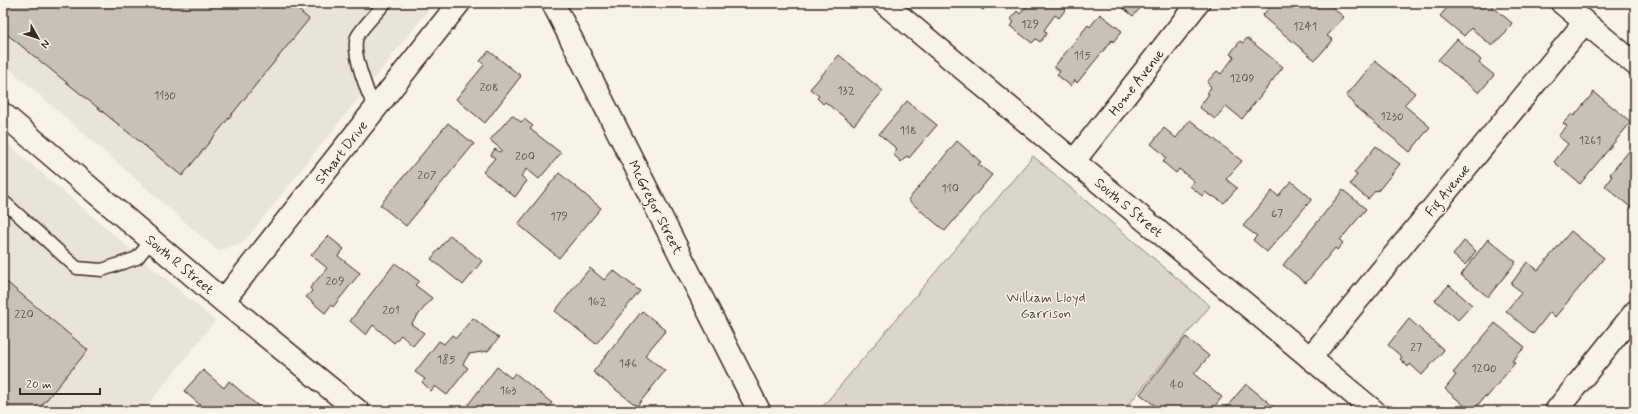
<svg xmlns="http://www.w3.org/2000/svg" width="1638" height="414" font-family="Mynerve,sans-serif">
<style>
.built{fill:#e9e4d9}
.green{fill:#dbd6cb;stroke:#8b8074}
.building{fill:#c8c1b6;stroke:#3b2a1e}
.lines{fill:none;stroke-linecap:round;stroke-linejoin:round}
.lane-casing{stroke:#3b2a1e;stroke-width:15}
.street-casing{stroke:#3b2a1e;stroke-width:25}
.lane{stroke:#f7f3e8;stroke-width:12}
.street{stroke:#f7f3e8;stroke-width:22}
.labels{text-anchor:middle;stroke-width:3;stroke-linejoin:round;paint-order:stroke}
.number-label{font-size:12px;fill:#5e5044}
.street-label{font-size:14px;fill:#3b2a1e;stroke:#f7f3e8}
.park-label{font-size:14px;fill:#5b4c41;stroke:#f7f3e8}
</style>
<rect width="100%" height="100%" fill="#f7f3e8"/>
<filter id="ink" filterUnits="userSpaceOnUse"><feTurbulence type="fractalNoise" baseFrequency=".025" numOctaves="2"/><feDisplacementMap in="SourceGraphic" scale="8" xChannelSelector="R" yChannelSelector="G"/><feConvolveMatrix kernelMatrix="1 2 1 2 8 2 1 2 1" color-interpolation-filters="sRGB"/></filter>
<g filter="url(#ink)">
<!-- built -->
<path class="built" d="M 3,3 L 434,3 L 243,243 L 218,251 L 3,63 Z
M 3,140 L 215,321 L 143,411 L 3,411 Z"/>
<!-- green -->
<path class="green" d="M 1033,156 L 1210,306 L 1123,411 L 819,411 Z"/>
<!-- building -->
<path class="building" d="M 3,3 L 290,3 L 309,19 L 182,176 L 3,31 Z
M 974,3 L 992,3 L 990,5 L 988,4 L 983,10 Z
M 1029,3 L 1065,3 L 1063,6 L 1066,9 L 1059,18 L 1055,15 L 1044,30 L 1047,33 L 1040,42 L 1036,39 L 1032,43 L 1010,26 L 1014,22 L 1010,19 L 1017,11 L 1020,14 Z
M 1117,3 L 1145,3 L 1133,16 Z
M 1273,3 L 1327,3 L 1344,17 L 1327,36 L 1333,40 L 1315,60 L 1262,16 Z
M 1451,3 L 1488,3 L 1512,23 L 1505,34 L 1492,46 L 1471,28 L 1464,36 L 1440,16 Z
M 1100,14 L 1122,31 L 1113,42 L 1112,40 L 1077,83 L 1075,80 L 1071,86 L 1057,75 L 1060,71 L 1054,67 L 1088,25 L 1090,27 Z
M 1247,38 L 1283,67 L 1242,119 L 1226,106 L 1215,119 L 1199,107 L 1209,94 L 1207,93 L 1211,87 L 1207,82 L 1217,71 L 1221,74 L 1234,57 L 1230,54 L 1240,41 L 1243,43 Z
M 1457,39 L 1481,60 L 1479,63 L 1494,75 L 1479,93 L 1438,60 Z
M 489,51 L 521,76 L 485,123 L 456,99 L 484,65 L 480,61 Z
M 839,55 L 883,91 L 854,125 L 825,102 L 823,104 L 817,98 L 819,96 L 810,89 Z
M 1375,61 L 1415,93 L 1404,105 L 1430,127 L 1410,152 L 1353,105 L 1354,103 L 1346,96 Z
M 1594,92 L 1631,122 L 1580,184 L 1554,162 L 1568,144 L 1558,136 L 1567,126 L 1563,123 L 1572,114 L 1574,116 Z
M 907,101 L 937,125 L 909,158 L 907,156 L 901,162 L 893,154 L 897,149 L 879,134 Z
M 512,115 L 521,122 L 524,119 L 533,126 L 530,129 L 561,153 L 539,179 L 527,169 L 521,176 L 527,181 L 515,197 L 483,172 L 495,158 L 491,155 L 495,149 L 500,152 L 502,150 L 490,140 Z
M 1190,120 L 1242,161 L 1226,179 L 1237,188 L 1224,203 L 1213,196 L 1212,197 L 1205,192 L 1202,196 L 1190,186 L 1194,181 L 1179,169 L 1176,173 L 1163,162 L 1166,158 L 1162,153 L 1151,144 L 1164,128 L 1176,138 Z
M 448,123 L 474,144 L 406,226 L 380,205 Z
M 957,141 L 981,162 L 978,164 L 992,175 L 945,231 L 908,200 Z
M 1635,144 L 1635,211 L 1605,186 L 1612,176 L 1610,174 Z
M 1376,146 L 1400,164 L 1378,191 L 1376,190 L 1368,199 L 1350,184 L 1357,175 L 1354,173 Z
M 559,173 L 601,208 L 559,258 L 518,224 Z
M 1291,181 L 1312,199 L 1267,252 L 1253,240 L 1257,236 L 1243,226 L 1272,191 L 1278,196 Z
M 1343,190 L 1366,209 L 1340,240 L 1343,243 L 1337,250 L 1335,248 L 1306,283 L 1283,265 Z
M 1571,231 L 1604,258 L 1555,317 L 1550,312 L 1533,334 L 1506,311 L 1522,292 L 1511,284 L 1527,262 L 1538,270 Z
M 450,235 L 482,261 L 463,285 L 431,259 Z
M 328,236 L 344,249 L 338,256 L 360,273 L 333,307 L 331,305 L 325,313 L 306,297 L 312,291 L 310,288 L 327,268 L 311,255 Z
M 1488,239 L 1516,262 L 1488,297 L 1461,275 Z
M 1464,241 L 1476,251 L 1465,265 L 1453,255 Z
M 395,263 L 419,281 L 415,285 L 432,298 L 411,324 L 424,333 L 413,346 L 401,335 L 394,343 L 373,325 L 366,335 L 350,321 Z
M 590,268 L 604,280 L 613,270 L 640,291 L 596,344 L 555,311 Z
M 3,279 L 88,350 L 37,411 L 3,411 Z
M 1449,285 L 1472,305 L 1458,320 L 1435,300 Z
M 642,311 L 666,330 L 645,355 L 665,371 L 637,406 L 593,372 Z
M 473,318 L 499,338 L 488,351 L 469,354 L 463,364 L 468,368 L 447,395 L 435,386 L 431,391 L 422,382 L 425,379 L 415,372 L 439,341 L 444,344 L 452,335 L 456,338 Z
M 1409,319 L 1444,350 L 1422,375 L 1410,364 L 1408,367 L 1400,359 L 1402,357 L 1388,345 Z
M 1495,323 L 1525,347 L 1512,361 L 1515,363 L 1487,397 L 1485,396 L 1473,411 L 1471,411 L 1445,389 L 1456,375 L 1453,373 Z
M 1186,337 L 1209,356 L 1194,374 L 1222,397 L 1211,411 L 1162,411 L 1140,394 Z
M 497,367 L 511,378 L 515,373 L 552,403 L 545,411 L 465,411 L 464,410 Z
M 203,370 L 224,388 L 229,381 L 264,411 L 207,411 L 184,391 Z
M 1246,384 L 1279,411 L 1223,411 Z
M 1628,407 L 1633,411 L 1625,411 Z"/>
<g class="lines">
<!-- lane casing -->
<g class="lane-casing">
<path id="lane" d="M 375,109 C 368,94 351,52 357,37 C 360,30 379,10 385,3
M 3,201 L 77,268 L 102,270 L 137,258 L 152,240"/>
</g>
<!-- street casing -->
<g class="street-casing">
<path id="street" d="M 553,3 L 759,411
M 884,3 L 1374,411
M 1562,3 L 1635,64
M 3,114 L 223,301 L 358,411
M 1074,161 L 1198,3
M 223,301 L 459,3
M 1310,358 L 1585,22
M 1556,411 L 1635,312"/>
</g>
<!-- lane -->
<use href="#lane" class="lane"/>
<!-- street -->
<use href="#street" class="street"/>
</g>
</g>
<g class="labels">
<!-- number labels -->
<g class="number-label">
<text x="1030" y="28">129</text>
<text x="1305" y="30">1241</text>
<text x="1082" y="59">115</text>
<text x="1242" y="82">1209</text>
<text x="489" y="91">208</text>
<text x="846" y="94">132</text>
<text x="165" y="99">1130</text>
<text x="1392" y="120">1230</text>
<text x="908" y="134">118</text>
<text x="1590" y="144">1261</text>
<text x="525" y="160">200</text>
<text x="427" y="179">207</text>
<text x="950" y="192">110</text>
<text x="1277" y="217">67</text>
<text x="559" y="220">179</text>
<text x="335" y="285">209</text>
<text x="597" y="305">162</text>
<text x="391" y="314">201</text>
<text x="24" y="318">220</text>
<text x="1416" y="351">27</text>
<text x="446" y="363">185</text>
<text x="628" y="367">146</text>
<text x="1484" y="372">1200</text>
<text x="1177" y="388">40</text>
<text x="508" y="394">163</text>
</g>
<!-- street labels -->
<g class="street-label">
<text transform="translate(1136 82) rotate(-52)" y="5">Home Avenue</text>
<text transform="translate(341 152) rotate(-52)" y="5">Stuart Drive</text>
<text transform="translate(1447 190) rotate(-51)" y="5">Fig Avenue</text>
<text transform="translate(656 207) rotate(63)" y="5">McGregor Street</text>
<text transform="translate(1129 207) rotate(40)" y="5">South S Street</text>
<text transform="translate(180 264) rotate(40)" y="5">South R Street</text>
</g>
<!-- park labels -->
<g class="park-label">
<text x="1046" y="302">William Lloyd<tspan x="1046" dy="16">Garrison</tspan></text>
</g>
</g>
<!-- margin -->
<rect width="1638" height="414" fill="none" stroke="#f7f3e8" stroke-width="16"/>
<rect x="8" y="8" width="1622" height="398" fill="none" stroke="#3b2a1e" stroke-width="1.5" filter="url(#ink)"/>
<!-- north arrow -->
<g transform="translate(38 38) rotate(129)" stroke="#f7f3e8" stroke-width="3" paint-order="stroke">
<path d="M0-3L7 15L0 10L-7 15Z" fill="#3b2a1e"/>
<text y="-6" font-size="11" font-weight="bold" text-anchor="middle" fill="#3b2a1e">N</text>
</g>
<!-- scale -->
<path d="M20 388v6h80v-6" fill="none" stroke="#3b2a1e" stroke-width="2"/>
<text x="26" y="388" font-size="12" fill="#3b2a1e" stroke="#f7f3e8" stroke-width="3" paint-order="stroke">20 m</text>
</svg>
